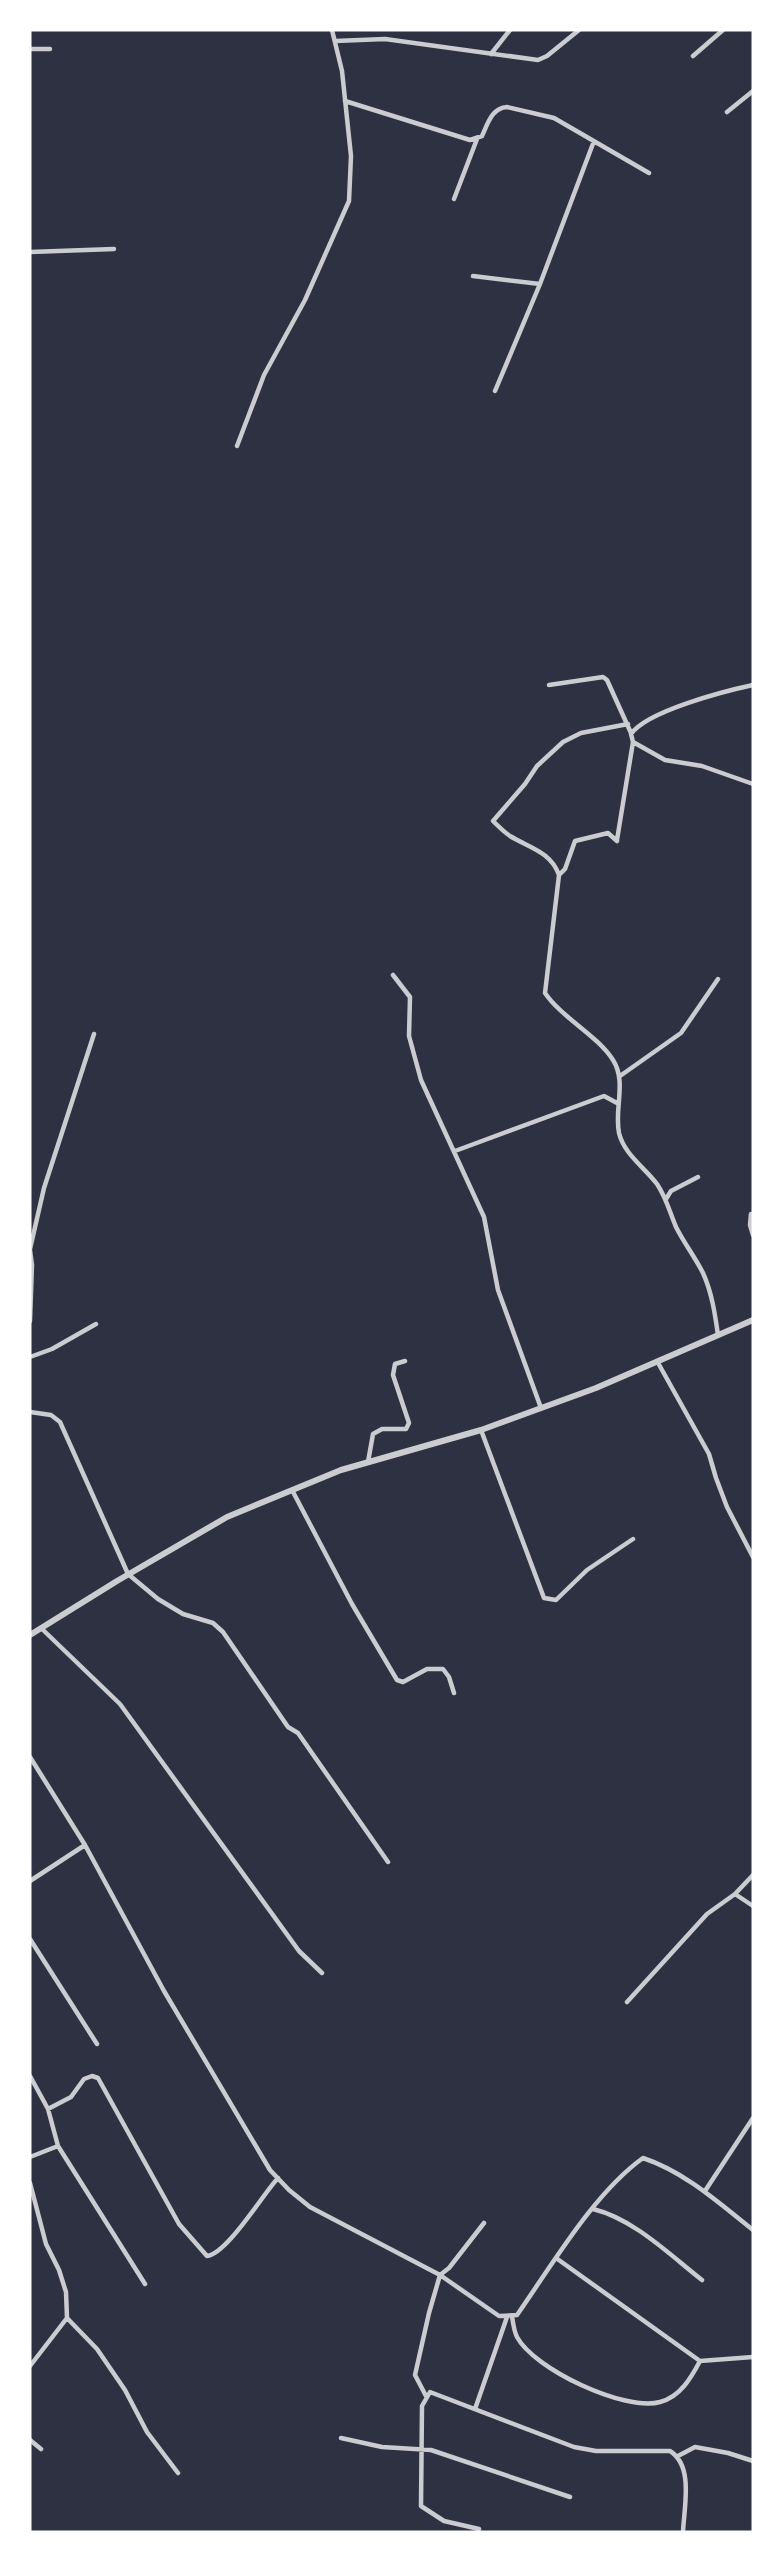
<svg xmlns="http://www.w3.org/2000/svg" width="783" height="2562" font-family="'Roboto Condensed',sans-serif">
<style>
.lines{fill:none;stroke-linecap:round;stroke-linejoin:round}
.minor{stroke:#caccd0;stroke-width:4.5}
.tertiary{stroke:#caccd0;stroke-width:6}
</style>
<rect width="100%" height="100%" fill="#2d3142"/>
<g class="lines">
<!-- minor -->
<path class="minor" d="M 335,41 L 385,39 L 538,60 L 547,56 L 579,30
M 30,49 L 50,49
M 491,54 L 510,30
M 693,56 L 723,30
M 345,101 L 470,140 L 482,136 C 488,123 492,108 507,107 L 554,118 L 649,173
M 727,112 L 753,91
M 454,199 L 477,139
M 30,252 L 114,249
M 473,276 L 540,284
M 495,391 L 540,284 L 594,141
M 237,446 L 264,375 L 305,300 L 349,201 L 351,156 L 342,71 L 332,30
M 549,685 L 603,677 L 607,680 L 631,733
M 633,742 L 665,760 L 702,766 L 753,784
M 617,840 L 633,742 L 631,734 C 647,711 725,691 753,685
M 617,841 L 608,833 L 575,841 L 565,869 L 559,875 L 545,993 C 562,1018 597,1035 613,1060 C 627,1082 614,1108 619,1133 C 624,1154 644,1167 657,1184 C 666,1197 670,1213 676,1227 C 684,1243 695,1257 703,1273 C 712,1293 715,1314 718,1335
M 559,875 C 551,852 530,848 510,836 C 504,832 498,826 493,821 L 525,784 L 537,766 L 563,742 L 581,733 L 628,724
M 393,975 L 410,997 L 409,1036 L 421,1080 L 484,1217 L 498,1290 L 541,1408
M 620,1076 L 681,1033 L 718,979
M 455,1151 L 604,1096 L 617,1103
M 666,1199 L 671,1191 L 698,1177
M 751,1214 L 750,1225 L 753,1235
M 30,1249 L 44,1188 L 94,1034
M 30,1250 L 32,1265 L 30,1321
M 30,1357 L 52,1349 L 96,1324
M 657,1361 L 709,1454 L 716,1478 L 727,1507 L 753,1557
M 30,1412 L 51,1415 L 60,1422 L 128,1574 L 158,1599 L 183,1614 L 213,1623 L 223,1632 L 288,1727 L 298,1733 L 388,1862
M 481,1430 L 544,1598 L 556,1600 L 587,1570 L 633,1539
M 368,1462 L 373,1434 L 382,1429 L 406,1429 L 409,1423 L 393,1375 L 395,1364 L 405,1361
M 292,1490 L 352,1604 L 397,1680 L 403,1682 L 427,1669 L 443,1669 L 449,1677 L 454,1693
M 41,1628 L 120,1704 L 299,1951 L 322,1973
M 30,1757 L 85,1845 L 164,1991 L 270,2170 L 289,2190 L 310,2207 L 440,2275 L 499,2316 L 517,2315 C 552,2265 594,2193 643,2158 C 685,2172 719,2203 753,2230
M 30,1881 L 85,1845
M 735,1894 L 753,1906
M 30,1939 L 97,2044
M 627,2002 L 707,1914 L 735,1894 L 753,1875
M 30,2076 L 48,2109 L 58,2146 L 145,2284
M 48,2109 L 71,2097 L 84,2079 L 92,2076 L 98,2078 L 179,2224 L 207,2256 C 227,2254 263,2194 278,2178
M 30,2157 L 58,2146
M 30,2183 L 46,2244 L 59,2270 L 66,2292 L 67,2318 L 30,2366
M 705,2191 L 753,2118
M 593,2209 C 634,2219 670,2255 702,2280
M 556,2258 L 700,2361 L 753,2357
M 512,2316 C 513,2323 514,2331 517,2337 C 534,2369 625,2412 660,2402 C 680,2397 691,2378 700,2361
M 67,2318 L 97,2349 L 125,2390 L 147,2432 L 178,2473
M 426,2396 L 415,2375 L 429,2313 L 440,2275 L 449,2268 L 484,2223
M 475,2409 L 507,2317
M 341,2438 L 382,2447 L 431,2450 L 570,2497
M 30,2440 L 41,2449
M 678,2456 L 695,2447 L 728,2453 L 753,2461
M 479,2529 L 444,2521 L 421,2506 L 422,2406 L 430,2392 L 574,2447 L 596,2451 L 670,2451 C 694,2466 684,2507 683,2532"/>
<!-- tertiary -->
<path class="tertiary" d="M 30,1635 L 117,1581 L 227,1517 L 341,1470 L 481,1430 L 596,1388 L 753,1320"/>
</g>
<!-- border -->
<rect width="783" height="2562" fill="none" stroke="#ffffff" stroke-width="63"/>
</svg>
